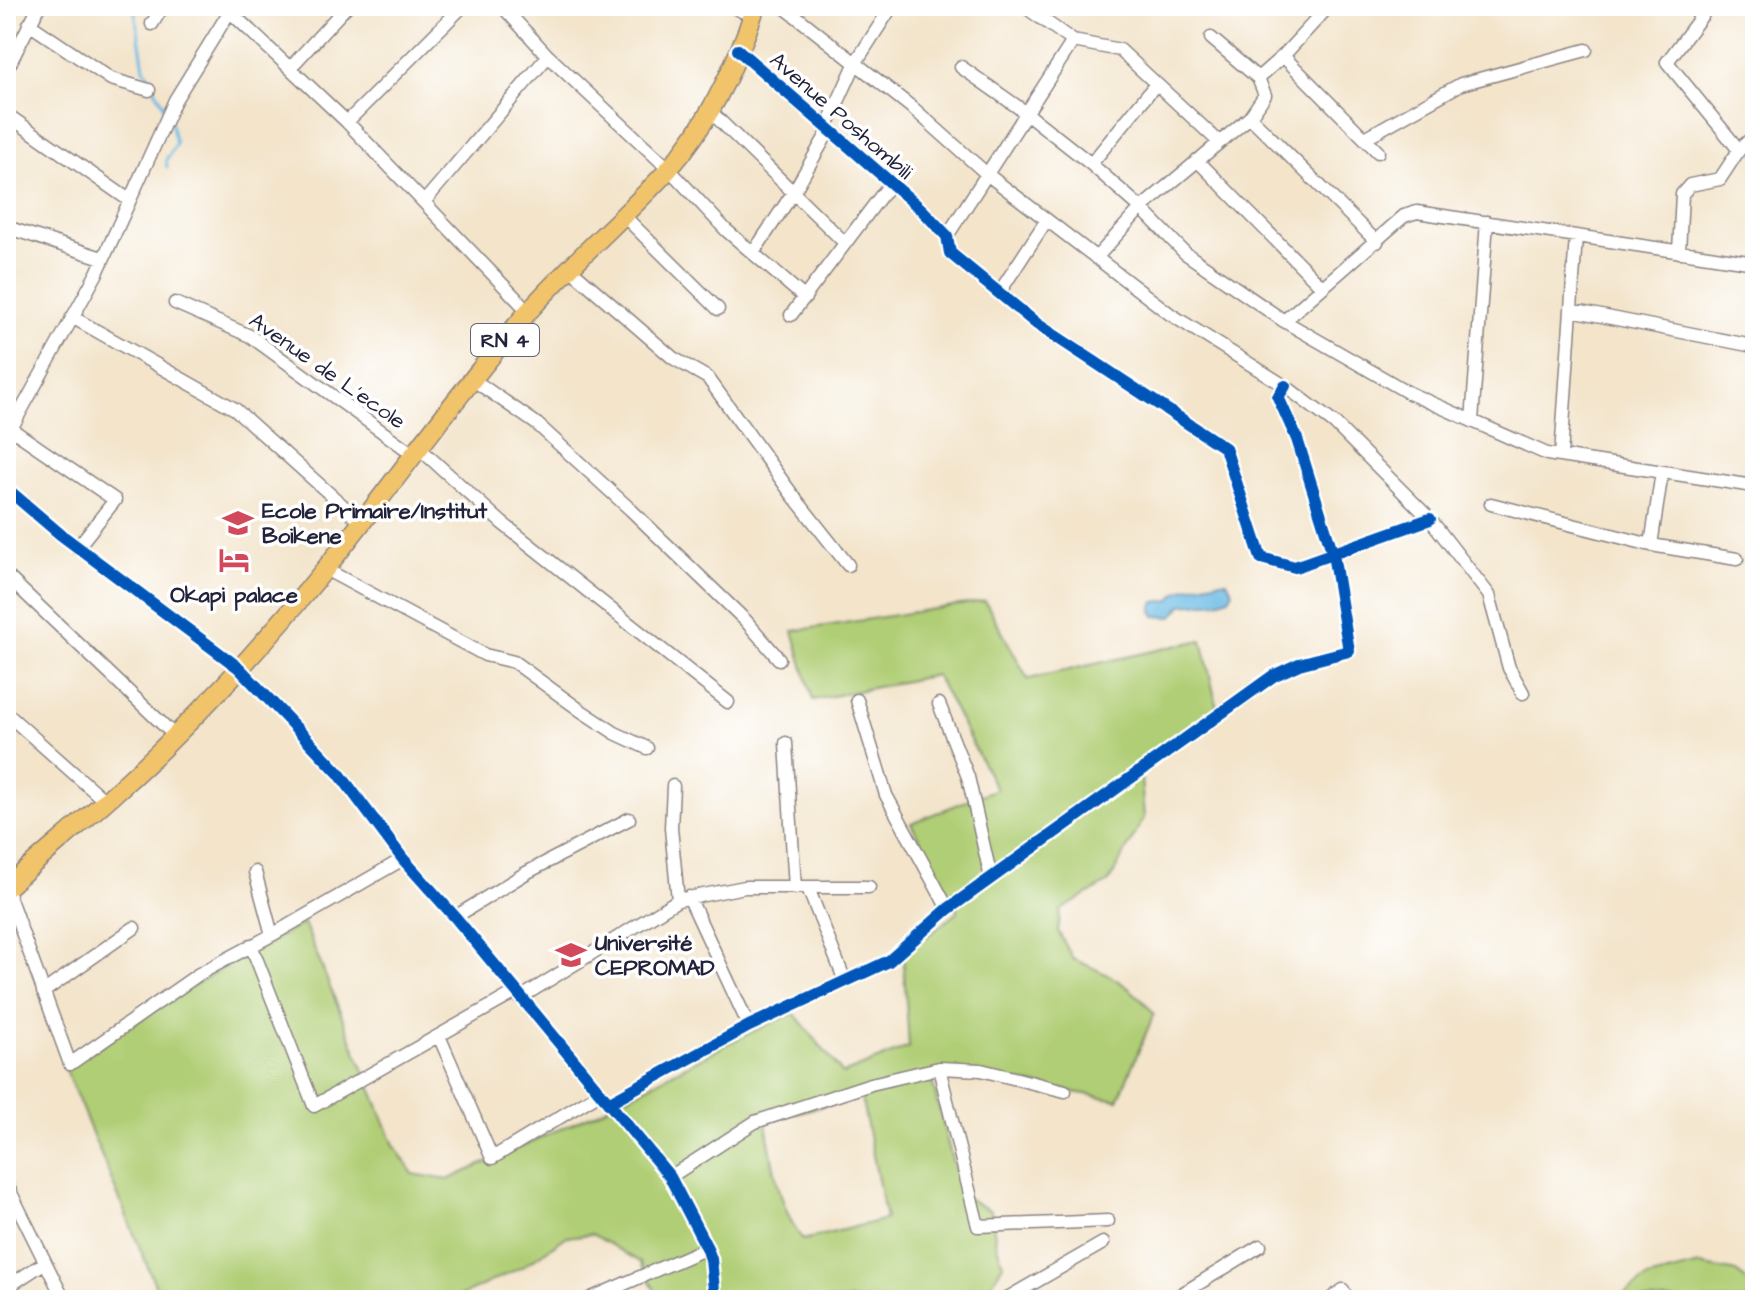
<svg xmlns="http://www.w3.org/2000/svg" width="1761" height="1306" font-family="'Architects Daughter',sans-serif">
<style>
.green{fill:#b0ce75;stroke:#697858;stroke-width:2;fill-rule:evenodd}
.water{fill:#69bae4;stroke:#466e90;stroke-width:2}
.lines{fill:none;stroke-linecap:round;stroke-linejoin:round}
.stream{stroke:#69bae4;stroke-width:3}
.minor-casing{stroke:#8a8382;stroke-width:15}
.highway-casing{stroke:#8a8382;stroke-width:21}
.minor{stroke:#fff;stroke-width:12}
.highway{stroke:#f1c36a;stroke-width:18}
.cycleway-casing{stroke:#fff;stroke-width:17}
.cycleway{stroke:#0057b8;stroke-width:12}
.labels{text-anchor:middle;stroke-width:7;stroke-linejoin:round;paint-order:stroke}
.shield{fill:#fff;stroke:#646476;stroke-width:2}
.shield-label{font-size:20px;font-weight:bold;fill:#22223b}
.street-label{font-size:22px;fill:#22223b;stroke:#fff}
.poi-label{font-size:22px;font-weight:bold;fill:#22223b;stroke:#fff;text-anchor:start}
</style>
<rect width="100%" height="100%" fill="#fff"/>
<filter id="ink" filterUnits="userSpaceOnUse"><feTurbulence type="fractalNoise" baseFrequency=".0125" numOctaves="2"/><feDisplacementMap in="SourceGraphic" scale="16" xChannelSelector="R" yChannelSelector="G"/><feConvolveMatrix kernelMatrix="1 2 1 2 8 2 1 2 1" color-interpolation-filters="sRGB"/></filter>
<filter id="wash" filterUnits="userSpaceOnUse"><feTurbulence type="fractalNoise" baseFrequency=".006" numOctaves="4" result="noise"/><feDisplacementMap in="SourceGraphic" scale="32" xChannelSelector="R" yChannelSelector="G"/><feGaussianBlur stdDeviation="1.8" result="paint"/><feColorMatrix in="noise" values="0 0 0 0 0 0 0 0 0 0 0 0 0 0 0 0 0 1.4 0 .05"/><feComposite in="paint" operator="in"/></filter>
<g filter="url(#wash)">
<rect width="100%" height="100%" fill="#f3e4ca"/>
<!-- green -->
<path class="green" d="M 985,601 L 1028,679 L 1202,640 L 1217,707 L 1140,763 L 1144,818 L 1109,882 L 1061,910 L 1058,931 L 1073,959 C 1109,975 1129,982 1154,1014 L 1118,1100 L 982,1075 L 930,1073 L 961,1195 L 991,1211 L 996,1243 L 1003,1264 L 991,1286 L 977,1300 L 660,1300 L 640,1262 L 592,1234 L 566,1237 L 522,1267 L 452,1300 L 199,1300 L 193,1288 L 158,1292 L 65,1068 L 196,984 L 304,923 L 394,1145 L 413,1174 L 448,1180 L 606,1108 L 737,1039 L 794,1013 L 843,1074 L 909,1047 L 903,955 L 958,912 L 911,823 L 996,789 L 936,675 L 813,700 L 793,631 ZM 861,1096 L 886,1219 L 803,1240 C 780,1212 771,1157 766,1121 Z
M 1700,1265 L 1737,1272 L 1755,1288 L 1755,1300 L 1615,1300 L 1648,1278 Z"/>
<!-- water -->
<path class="water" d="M 1219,581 L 1227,581 L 1233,591 L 1229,598 L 1218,602 L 1182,605 L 1172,617 L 1155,616 L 1152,609 L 1155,602 L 1171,600 C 1179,585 1204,585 1219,581 Z"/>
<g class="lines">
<!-- stream -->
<path class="stream" d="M 134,6 L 144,68 L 165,108
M 167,167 L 166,160 L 176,144 L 170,119
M 523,1300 L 531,1296"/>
</g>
</g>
<g filter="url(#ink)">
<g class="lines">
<!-- minor casing -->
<g class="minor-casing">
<path id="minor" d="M 224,6 L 347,122 L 529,312
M 502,6 L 548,56 L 669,169 L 726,230 L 805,298
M 731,6 L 753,16
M 783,6 L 915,110 L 988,175 L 1170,314 L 1285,386 L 1334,423 L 1430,519 L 1489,595 L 1509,668 L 1523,693
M 1024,6 L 1073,41 L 1120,50 L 1219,142
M 1709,6 L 1667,62 L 1739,150
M 29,24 L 111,79 L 149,90
M 152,24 L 163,6
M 1211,38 L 1258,78
M 738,50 L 921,209 L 947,236 L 950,253 L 1037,324 L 1225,448 L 1261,558 L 1295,567 L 1430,519
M 1283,56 L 1378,152
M 961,67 L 1025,112 L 1091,164 L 1141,208 L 1185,253 L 1284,321 L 1409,393 L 1547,454 L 1747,485
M 290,68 L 347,6
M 6,71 L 39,6
M 709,110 L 845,243
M 6,114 L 129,200
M 1250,117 L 1377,242
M 347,122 L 463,6
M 827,126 L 856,62 L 892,6
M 1365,138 L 1461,84 L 1586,50
M 1197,160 L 1321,286
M 1091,164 L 1156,84
M 424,202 L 548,56
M 623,215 L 718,309
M 6,227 L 102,258
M 947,236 L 1073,41
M 1679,252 L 1682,194 L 1690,185 L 1720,179 L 1739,150 L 1755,135
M 753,253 L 793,193 L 830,129
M 1096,258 L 1141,208 L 1250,117 L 1265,95 L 1258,78 L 1283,56 L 1329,6
M 569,268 L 673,358 L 708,378 L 791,493 L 848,565
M 999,293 L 1046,221
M 175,303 L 250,336 L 413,454
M 1571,310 L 1753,346
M 791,315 L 890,184
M 72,317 L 235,409 L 361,522
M 1284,321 L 1404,216 L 1417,212 L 1755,263
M 472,379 L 537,424 L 631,510 L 746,621 L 779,659
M 1472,421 L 1487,222
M 11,429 L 115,500 L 77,548
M 6,438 L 97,273 L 175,100 L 233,6
M 418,447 L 502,523 L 728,702
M 1561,456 L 1576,236
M 6,488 L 60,534 L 239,668 L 338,772 L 403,859 L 455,917 L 670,1177 L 707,1248 L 711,1259 L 715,1300
M 1491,504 L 1651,545 L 1737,559
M 1651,545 L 1662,472
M 325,569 L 485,655 L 514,662 L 580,710 L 615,733 L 647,748
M 6,575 L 175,736
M 857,700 L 886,795 L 948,909
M 939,704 L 968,777 L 991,878
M 6,713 L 105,801
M 786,743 L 795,888
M 673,786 L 671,828 L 678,900
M 255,872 L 272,935
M 6,888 L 70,1064 L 199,974 L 272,935 L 403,859
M 808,888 L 845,981
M 689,897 L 749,1026
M 455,917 L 526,873 L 629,819
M 251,945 L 314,1106 L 516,992
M 43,992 L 134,928
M 520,998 L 678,900 L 745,887 L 869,887
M 439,1036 L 492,1158 L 600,1093
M 939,1068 L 978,1226 L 1108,1221
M 608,1103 L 749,1026 L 889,961 L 948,909 L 1273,676 L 1299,664 L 1349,651 L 1333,554 L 1297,439 L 1278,397 L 1285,386
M 670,1177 L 755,1122 L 871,1084 L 939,1068 L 981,1070 L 1065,1091
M 6,1183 L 64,1300
M 6,1288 L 44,1263
M 587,1300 L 707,1248
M 1004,1300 L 1103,1243
M 1172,1300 L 1260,1246
M 1329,1300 L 1343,1290 L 1348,1300"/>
</g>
<!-- highway casing -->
<g class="highway-casing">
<path id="highway" d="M 6,888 C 63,837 123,789 177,734 C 229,682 279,626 326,568 C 394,483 457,394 528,312 C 572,262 623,219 668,170 C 708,125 737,63 756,6"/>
</g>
<!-- minor -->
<use href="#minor" class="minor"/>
<!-- highway -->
<use href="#highway" class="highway"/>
<!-- cycleway casing -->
<g class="cycleway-casing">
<path id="cycleway" d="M 738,50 L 921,209 L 947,236 L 950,253 L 1037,324 L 1225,448 L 1261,558 L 1295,567 L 1430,519
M 6,488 L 60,534 L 239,668 L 338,772 L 403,859 L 455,917 L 670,1177 L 707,1248 L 711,1259 L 715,1300
M 608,1103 L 749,1026 L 889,961 L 948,909 L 1273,676 L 1299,664 L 1349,651 L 1333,554 L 1297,439 L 1278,397 L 1285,386"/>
</g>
<!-- cycleway -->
<use href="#cycleway" class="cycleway"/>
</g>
</g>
<!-- icons -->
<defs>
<g id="school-bare" transform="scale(2.4)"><path d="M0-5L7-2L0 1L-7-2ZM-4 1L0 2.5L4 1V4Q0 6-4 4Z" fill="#d1495b" stroke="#fff" stroke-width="2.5" paint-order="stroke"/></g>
<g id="hotel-bare" transform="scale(2.4)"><path d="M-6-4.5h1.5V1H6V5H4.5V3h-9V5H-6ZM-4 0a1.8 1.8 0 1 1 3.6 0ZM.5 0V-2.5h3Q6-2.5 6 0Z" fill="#d1495b" stroke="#fff" stroke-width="2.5" paint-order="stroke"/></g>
<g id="university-bare" transform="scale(2.4)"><path d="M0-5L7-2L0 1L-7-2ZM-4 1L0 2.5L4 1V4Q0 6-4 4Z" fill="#d1495b" stroke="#fff" stroke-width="2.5" paint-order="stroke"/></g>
</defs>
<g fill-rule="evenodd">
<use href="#school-bare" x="238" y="523"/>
<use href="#hotel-bare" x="234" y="560"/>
<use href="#university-bare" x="571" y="955"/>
</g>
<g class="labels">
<!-- shield labels -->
<rect class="shield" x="471" y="324" width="68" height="32" rx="6"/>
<g class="shield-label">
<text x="505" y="347">RN 4</text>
</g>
<!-- street labels -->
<g class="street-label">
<text transform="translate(842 115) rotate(41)" y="8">Avenue Poshombili</text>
<text transform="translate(328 370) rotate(35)" y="8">Avenue de L'ecole</text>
</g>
<!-- poi labels -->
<g class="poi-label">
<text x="262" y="518">Ecole Primaire/Institut<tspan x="262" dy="25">Boikene</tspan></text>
<text x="234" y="602" text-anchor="middle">Okapi palace</text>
<text x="595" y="950">Université<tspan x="595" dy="25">CEPROMAD</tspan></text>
</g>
</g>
<!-- margin -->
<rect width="1761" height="1306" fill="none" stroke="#fff" stroke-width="32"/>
</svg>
